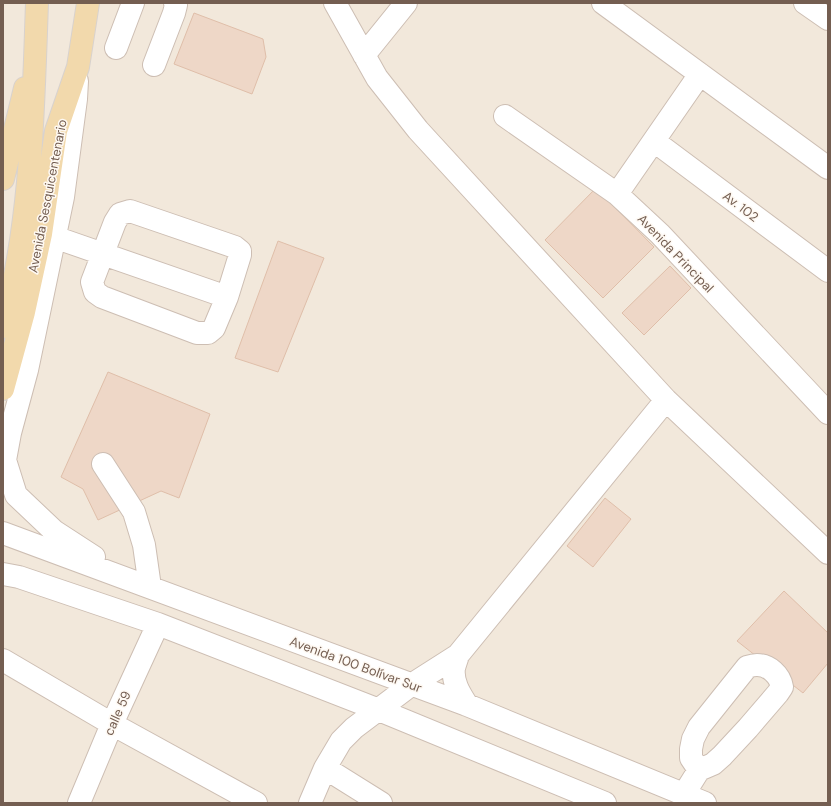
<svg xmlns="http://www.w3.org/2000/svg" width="831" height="806" font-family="'DM Sans',sans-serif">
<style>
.residential{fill:#f2e8db}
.building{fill:#eed7c7;stroke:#dfbea9}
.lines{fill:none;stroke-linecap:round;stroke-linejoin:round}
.minor-casing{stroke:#cdbeb3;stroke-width:24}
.major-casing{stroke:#d8d2ce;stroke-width:24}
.minor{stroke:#fff;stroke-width:22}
.major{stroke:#f2d9ac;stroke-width:22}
.labels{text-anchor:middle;stroke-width:3;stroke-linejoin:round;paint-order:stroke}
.street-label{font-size:13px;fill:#745e51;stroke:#fef9f3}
</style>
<rect width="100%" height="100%" fill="#fbf5ec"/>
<!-- residential -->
<path class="residential" d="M 3,3 L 828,3 L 828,803 L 3,803 Z"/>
<!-- building -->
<path class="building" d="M 194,13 L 263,39 L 266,57 L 252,94 L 174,64 Z
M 596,188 L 654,247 L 603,298 L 545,240 Z
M 278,241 L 324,258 L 278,372 L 235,358 Z
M 670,266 L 691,288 L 644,335 L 622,313 Z
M 108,372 L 210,414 L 179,498 L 161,491 L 98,520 L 83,489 L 61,477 Z
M 605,498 L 631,519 L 593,567 L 567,546 Z
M 784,591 L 828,633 L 828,663 L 803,693 L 737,641 Z"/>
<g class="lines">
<!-- minor casing -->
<g class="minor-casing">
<path id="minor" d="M 335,3 L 377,78 L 418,130 L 666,400 L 828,553
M 603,3 L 828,168
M 805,3 L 828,19
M 116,48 L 133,3
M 364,55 L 406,3
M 154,65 L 174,13 L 176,5 L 175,3
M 77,81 L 76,99 L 63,197 L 27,370 L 10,433 L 5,460 L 16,495 L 54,531 L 94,557
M 505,116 L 617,194 L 660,234 L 828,413
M 654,141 L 828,271
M 617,194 L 700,74
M 54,237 L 227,297 L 214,328 L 208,333 L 197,333 L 102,297 L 95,292 L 92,282 L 115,222 L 120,214 L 130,211 L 235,247 L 240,251 L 240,255 L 227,297
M 103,464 L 134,512 L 144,545 L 150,587
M 3,533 L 467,705 L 705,803
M 3,574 L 19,577 L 158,624 L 379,710 L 605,803
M 458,655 C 457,659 455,664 454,668 C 452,682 460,694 467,705
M 3,660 L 112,724 L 256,803
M 325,768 L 381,803
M 684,794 L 699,770 L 713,764 L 722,756 L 748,728 L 778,693 L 782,687 C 780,675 769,665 757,665 C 754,665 750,666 747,667 L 699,727 L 693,739 L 691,749 L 691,758 L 699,770
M 79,803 L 112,724 L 158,624
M 310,803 L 325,768 L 341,741 L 354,728 L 411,685 L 458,655 L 666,400"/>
</g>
<!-- major casing -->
<g class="major-casing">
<path id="major" d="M 3,179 L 25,88
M 3,327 C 32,221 33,112 37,3
M 3,389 L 24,312 L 41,234 L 56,131 L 78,67 L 88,3"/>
</g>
<!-- minor -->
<use href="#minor" class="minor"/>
<!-- major -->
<use href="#major" class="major"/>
</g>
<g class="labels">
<!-- street labels -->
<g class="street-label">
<text transform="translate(47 196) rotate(-79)" y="5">Avenida Sesquicentenario</text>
<text transform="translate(741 206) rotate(37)" y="5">Av. 102</text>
<text transform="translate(676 253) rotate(46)" y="5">Avenida Principal</text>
<text transform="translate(356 664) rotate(20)" y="5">Avenida 100 Bolívar Sur</text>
<text transform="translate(117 713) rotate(-66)" y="5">calle 59</text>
</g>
</g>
<!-- border -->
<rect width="831" height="806" fill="none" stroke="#745e51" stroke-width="8"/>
</svg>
